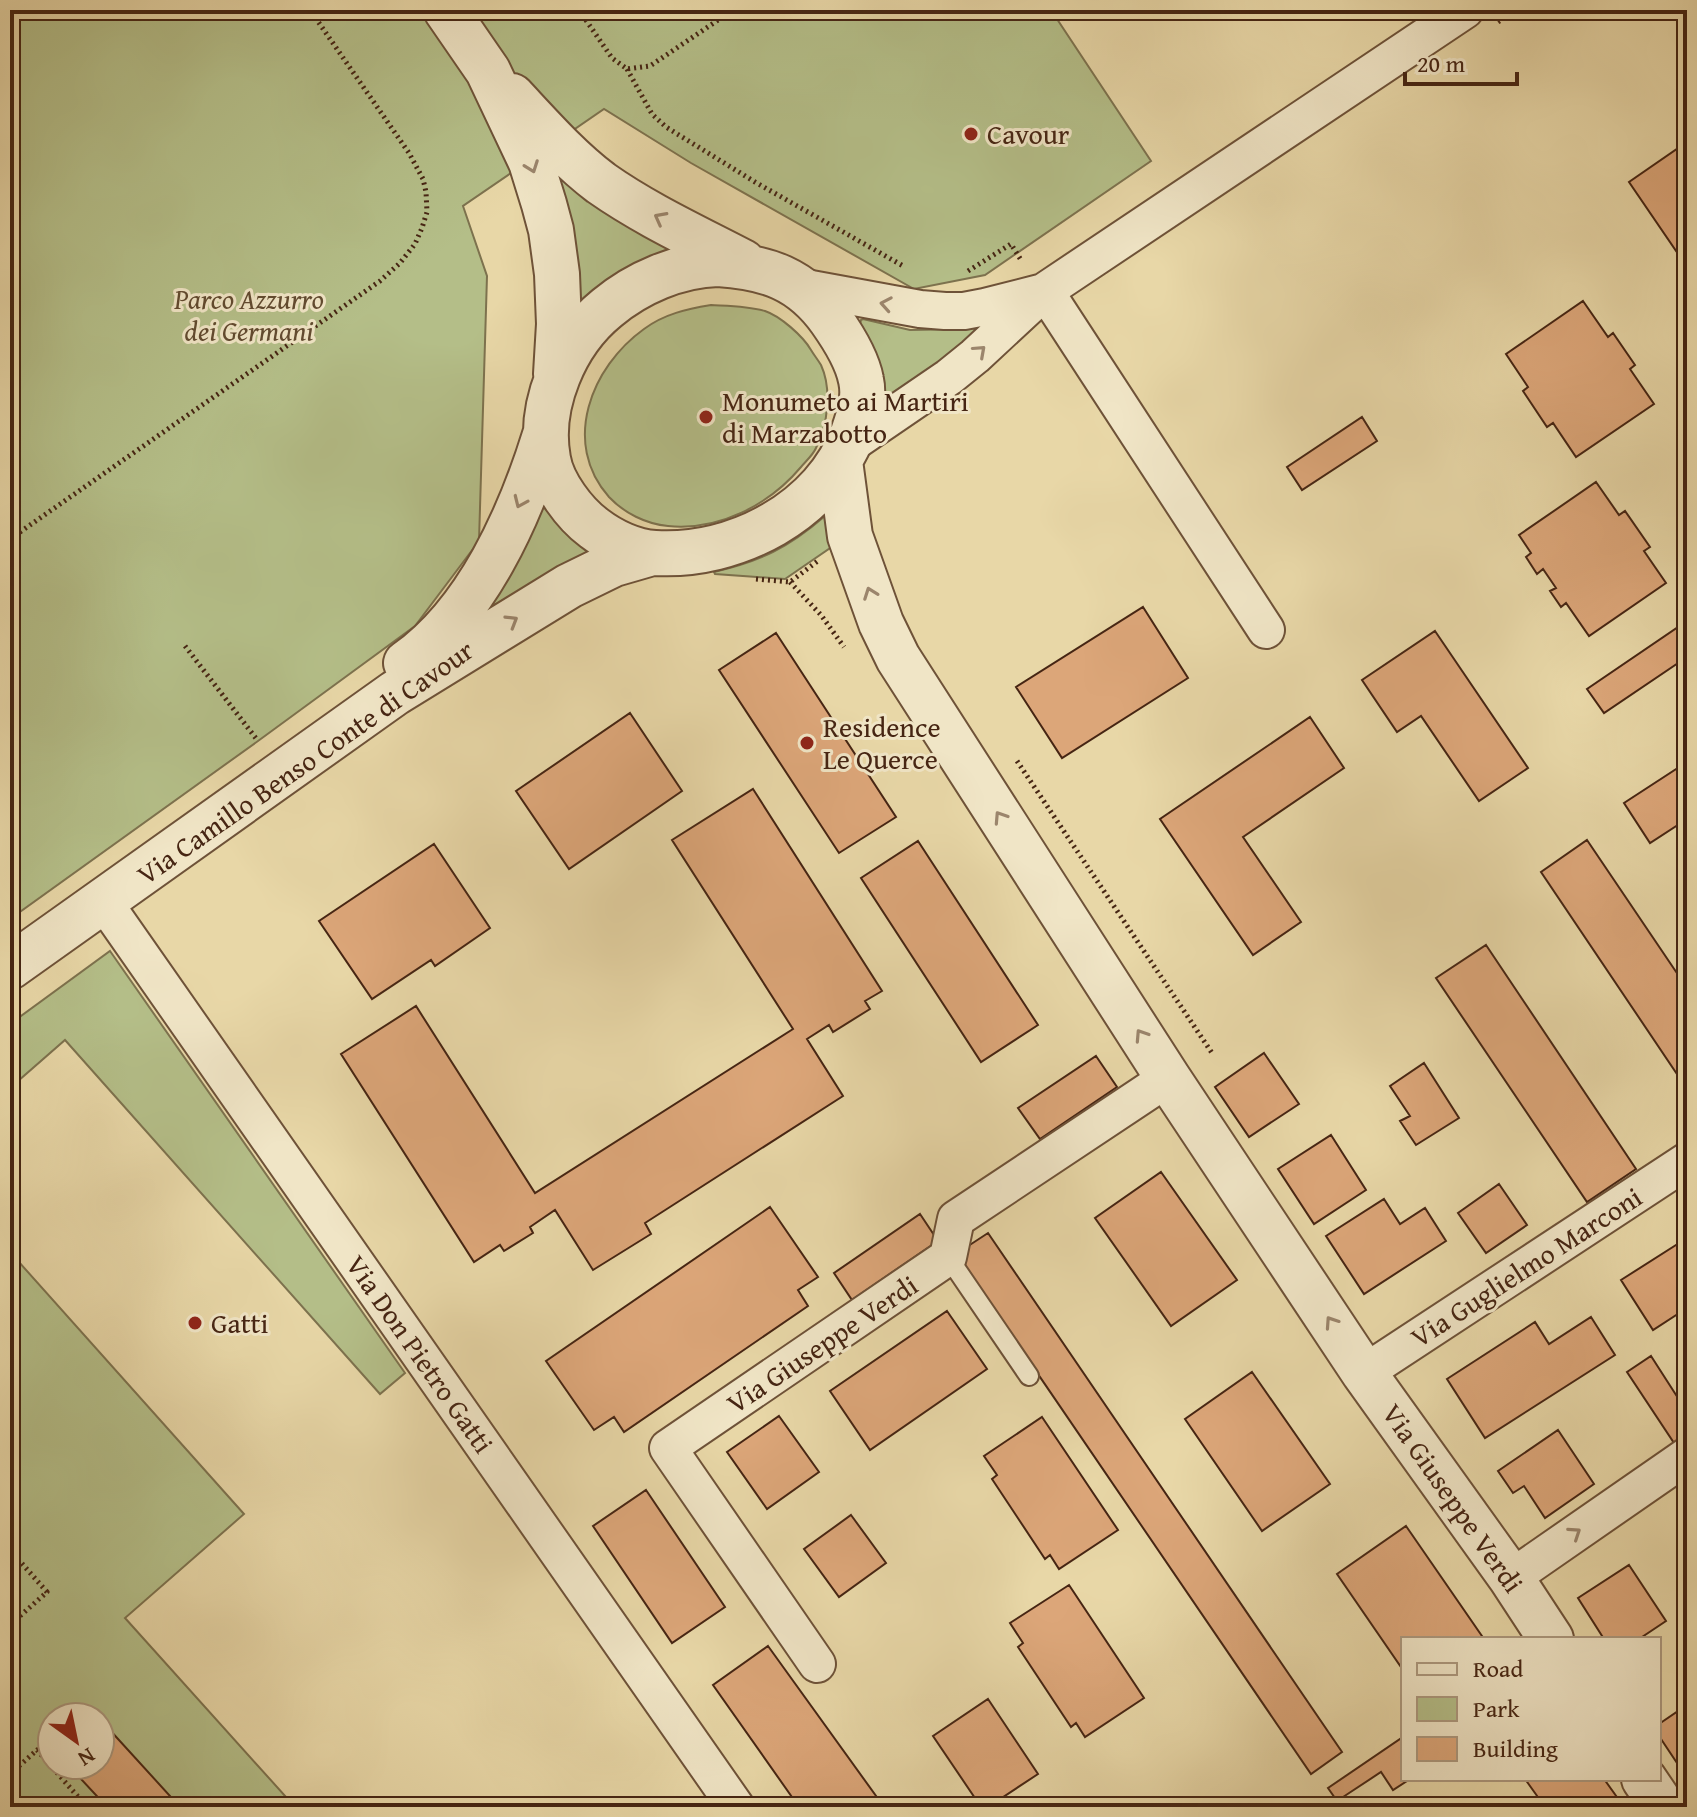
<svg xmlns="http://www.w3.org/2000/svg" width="1697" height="1817" font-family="'Gentium Book Plus',serif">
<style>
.green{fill:#b4be88;stroke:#7d724e;stroke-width:2;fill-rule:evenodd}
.building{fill:#dca679;stroke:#462513;stroke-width:2}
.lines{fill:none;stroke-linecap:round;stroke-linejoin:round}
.service-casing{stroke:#6e5238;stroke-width:22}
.minor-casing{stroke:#6e5238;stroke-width:40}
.tertiary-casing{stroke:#6e5238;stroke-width:48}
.path{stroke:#462513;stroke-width:5;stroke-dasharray:2 4;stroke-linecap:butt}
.service{stroke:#f0e5c6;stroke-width:18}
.minor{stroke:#f0e5c6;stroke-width:36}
.tertiary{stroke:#f0e5c6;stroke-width:44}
.oneway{stroke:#9b856c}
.poi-dot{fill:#8f2418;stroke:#f0e5c6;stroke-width:3}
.labels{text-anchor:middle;stroke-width:6;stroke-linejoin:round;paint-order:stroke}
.poi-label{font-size:28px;fill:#462513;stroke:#f0e5c6;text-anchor:start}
.park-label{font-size:28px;font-style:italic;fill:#624b30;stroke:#f0e5c6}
.street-label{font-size:28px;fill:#462513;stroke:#f0e5c6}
</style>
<rect width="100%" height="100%" fill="#e8d7a7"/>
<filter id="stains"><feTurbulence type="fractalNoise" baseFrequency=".0025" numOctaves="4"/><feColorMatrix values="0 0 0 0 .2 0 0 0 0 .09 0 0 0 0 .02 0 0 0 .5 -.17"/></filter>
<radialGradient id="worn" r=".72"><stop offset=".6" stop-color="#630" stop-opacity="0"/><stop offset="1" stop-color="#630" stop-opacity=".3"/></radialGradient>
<!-- green -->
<path class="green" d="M 10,10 L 1051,10 L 1151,161 L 985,275 L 914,289 L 691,163 L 604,109 L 463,206 L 487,276 L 479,541 L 415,626 L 258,741 L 10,919 Z
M 546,159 L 677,250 L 575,316 Z
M 711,305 C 730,306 748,306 765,311 C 780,316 803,336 811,350 C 814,355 818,360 821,365 C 832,389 828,425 816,448 C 813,455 806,461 801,467 C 769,505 719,531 668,526 C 646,524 624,513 609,497 C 561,443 591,367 644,329 C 664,314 687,309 711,305 Z
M 863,319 L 910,330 L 967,329 L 992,324 L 883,406 C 884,373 878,352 860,324 L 861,320 Z
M 543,502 C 557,523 571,540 591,555 L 463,642 Z
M 825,516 L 833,546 L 785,579 L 715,574 L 714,572 C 761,561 788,548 825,516 Z
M 110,951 L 405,1373 L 380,1394 L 65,1040 L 10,1088 L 10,1024 Z
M 10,1252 L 244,1514 L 125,1618 L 295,1807 L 10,1807 ZM 52,1717 L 100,1717 L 100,1765 L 52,1765 Z"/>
<!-- building -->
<path class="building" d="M 1687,142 L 1687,267 L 1629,182 Z
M 1583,301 L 1608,337 L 1613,333 L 1635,365 L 1630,369 L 1654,404 L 1576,457 L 1553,423 L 1547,427 L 1523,391 L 1528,387 L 1506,354 Z
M 1362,417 L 1377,441 L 1302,490 L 1287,467 Z
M 1596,482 L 1619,515 L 1625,511 L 1650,547 L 1644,551 L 1666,583 L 1589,636 L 1566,603 L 1561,607 L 1550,591 L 1556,588 L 1543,569 L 1537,574 L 1526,557 L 1531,553 L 1519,535 Z
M 1143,607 L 1188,678 L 1062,758 L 1016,687 Z
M 1687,621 L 1687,657 L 1604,713 L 1587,689 Z
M 1435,631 L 1528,768 L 1479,801 L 1421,716 L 1397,732 L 1362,680 Z
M 776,633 L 896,817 L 839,853 L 719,670 Z
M 630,713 L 682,791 L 569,869 L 516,791 Z
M 1310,717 L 1344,768 L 1243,837 L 1301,922 L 1253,955 L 1160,819 Z
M 1687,762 L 1687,819 L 1650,843 L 1624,803 Z
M 753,789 L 882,991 L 865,1001 L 870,1009 L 833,1032 L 829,1025 L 807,1039 L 843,1096 L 645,1223 L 651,1234 L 593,1270 L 555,1210 L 530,1227 L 533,1233 L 504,1251 L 500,1245 L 474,1262 L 341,1054 L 416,1006 L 535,1193 L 793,1029 L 672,840 Z
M 1587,840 L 1687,988 L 1687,1089 L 1541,872 Z
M 918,841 L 1038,1025 L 981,1062 L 861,878 Z
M 434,844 L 490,928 L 435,966 L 431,960 L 372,999 L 319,921 Z
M 1486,945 L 1636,1169 L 1587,1202 L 1436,978 Z
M 1264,1053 L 1299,1104 L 1249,1137 L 1215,1087 Z
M 1096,1056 L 1117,1087 L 1040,1139 L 1018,1108 Z
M 1424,1063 L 1459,1118 L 1416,1145 L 1400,1121 L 1410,1116 L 1390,1086 Z
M 1331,1135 L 1366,1190 L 1314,1224 L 1278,1169 Z
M 1161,1172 L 1237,1280 L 1171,1326 L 1095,1218 Z
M 1499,1184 L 1527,1225 L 1486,1253 L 1458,1213 Z
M 1384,1199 L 1400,1224 L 1425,1208 L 1446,1241 L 1364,1294 L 1326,1236 Z
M 770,1207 L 818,1277 L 798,1290 L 808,1306 L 624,1432 L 614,1417 L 594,1430 L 546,1361 Z
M 920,1214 L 938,1241 L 852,1300 L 834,1273 Z
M 988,1233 L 1342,1752 L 1311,1774 L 956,1254 Z
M 1687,1238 L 1687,1308 L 1653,1330 L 1621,1280 Z
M 947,1311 L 987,1369 L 870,1450 L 830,1391 Z
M 1591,1317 L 1615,1355 L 1485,1438 L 1447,1379 L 1535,1322 L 1549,1344 Z
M 1651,1356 L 1687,1412 L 1687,1447 L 1680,1452 L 1627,1372 Z
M 1252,1372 L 1330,1484 L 1262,1531 L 1185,1419 Z
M 779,1416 L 819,1472 L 767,1509 L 727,1452 Z
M 1042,1417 L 1118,1530 L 1059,1569 L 1050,1555 L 1045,1559 L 992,1479 L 997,1475 L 984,1456 Z
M 1558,1430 L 1594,1484 L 1545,1518 L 1524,1486 L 1513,1493 L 1498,1471 Z
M 646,1490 L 725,1607 L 672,1643 L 593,1526 Z
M 851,1515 L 886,1563 L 839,1597 L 804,1549 Z
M 1406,1526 L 1484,1639 L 1403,1639 L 1403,1670 L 1337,1574 Z
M 1629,1565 L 1666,1621 L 1639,1639 L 1604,1639 L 1578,1598 Z
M 1069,1585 L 1144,1698 L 1085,1737 L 1076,1723 L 1071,1727 L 1018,1647 L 1023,1643 L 1010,1623 Z
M 768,1646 L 884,1807 L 799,1807 L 713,1685 Z
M 988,1699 L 1038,1774 L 988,1807 L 981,1807 L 933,1736 Z
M 1687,1705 L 1687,1778 L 1659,1736 L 1659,1724 Z
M 108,1728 L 180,1807 L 107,1807 L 68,1765 L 100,1765 L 100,1735 Z
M 1403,1737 L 1403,1779 L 1410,1779 L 1393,1790 L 1381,1772 L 1337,1801 L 1328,1788 Z
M 1525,1779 L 1604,1779 L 1624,1807 L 1545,1807 Z"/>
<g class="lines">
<!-- service casing -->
<g class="service-casing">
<path id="service" d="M 948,1257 L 1029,1376"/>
</g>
<!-- minor casing -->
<g class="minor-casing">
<path id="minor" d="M 800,287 L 920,309 L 945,311 L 964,311 L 985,307 L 1040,293
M 1045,291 L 1266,630
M 848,446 L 949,377 L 975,356 L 1045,291 L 1465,10
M 103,901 L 736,1807
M 1364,1373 L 1687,1161
M 1511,1578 L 1687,1456
M 817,1664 L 668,1448 L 948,1257 L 956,1219 L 1168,1078"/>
</g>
<!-- tertiary casing -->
<g class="tertiary-casing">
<path id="tertiary" d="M 446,10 L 488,71 L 531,162 L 544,204 L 551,230 L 557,274 L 559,324 L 556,374
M 512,96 C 540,126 568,158 601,183 C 645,214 695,237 743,262
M 718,264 C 767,267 802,279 831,320 C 843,337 857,359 861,380 C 865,398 859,416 853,433 C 825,511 735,558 655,553 C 634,552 611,541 594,528 C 575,514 552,484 548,459 C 538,405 565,342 607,308 C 637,283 678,265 718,264 Z
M 840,461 L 850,536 L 881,623 L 898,658 L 1168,1078 L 1364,1373 L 1511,1578 L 1551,1639
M 406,663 C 477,613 520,516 545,435
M 10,967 L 395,693 L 569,586 L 614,564 L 652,553
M 1644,1779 L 1663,1807"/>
</g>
<!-- path -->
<path class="path" d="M 579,10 L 612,58 L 627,69 L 650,66 L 733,10
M 1498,22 L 1516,10
M 627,69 L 652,114 L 666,127 L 755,182 L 905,267
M 968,271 L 1011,244 L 1021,260
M 10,539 L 380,281 L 400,263 L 415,244 L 422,228 L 427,212 L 426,192 L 423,179 L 409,153 L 310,10
M 756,579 L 790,582 L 819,560
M 790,582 L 821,615 L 844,647
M 185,646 L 258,741
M 1017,761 L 1212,1053
M 10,1550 L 47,1592 L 10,1625
M 10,1774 L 37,1750 L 87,1807"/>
<!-- service -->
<use href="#service" class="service"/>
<!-- minor -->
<use href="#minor" class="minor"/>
<!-- tertiary -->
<use href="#tertiary" class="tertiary"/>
</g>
<!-- one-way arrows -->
<defs><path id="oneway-chevron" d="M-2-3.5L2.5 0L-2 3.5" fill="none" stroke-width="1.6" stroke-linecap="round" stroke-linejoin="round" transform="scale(2)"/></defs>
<g class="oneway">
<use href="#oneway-chevron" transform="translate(532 167) rotate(70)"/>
<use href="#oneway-chevron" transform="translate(660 218) rotate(-152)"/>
<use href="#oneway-chevron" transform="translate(886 304) rotate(-170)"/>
<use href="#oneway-chevron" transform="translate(980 351) rotate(-42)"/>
<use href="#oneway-chevron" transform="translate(520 502) rotate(114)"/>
<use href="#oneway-chevron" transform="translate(870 593) rotate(-110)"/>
<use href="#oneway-chevron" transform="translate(512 621) rotate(-31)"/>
<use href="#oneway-chevron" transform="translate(1000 817) rotate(-123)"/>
<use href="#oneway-chevron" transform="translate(1141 1035) rotate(-123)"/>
<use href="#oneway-chevron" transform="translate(1331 1322) rotate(-124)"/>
<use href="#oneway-chevron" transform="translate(1575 1533) rotate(-34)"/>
</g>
<!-- markers -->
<g class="poi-dot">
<circle cx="971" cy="134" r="8"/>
<circle cx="706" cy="417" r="8"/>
<circle cx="807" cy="743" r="8"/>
<circle cx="195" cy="1323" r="8"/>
</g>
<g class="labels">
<!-- poi labels -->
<g class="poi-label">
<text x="987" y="144">Cavour</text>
<text x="722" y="411">Monumeto ai Martiri<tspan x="722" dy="32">di Marzabotto</tspan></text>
<text x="823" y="737">Residence<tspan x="823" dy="32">Le Querce</tspan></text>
<text x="211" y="1333">Gatti</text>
</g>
<!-- park labels -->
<g class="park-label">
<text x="249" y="309">Parco Azzurro<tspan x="249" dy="32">dei Germani</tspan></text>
</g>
<!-- street labels -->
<g class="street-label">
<text transform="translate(305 762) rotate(-35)" y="10">Via Camillo Benso Conte di Cavour</text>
<text transform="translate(1526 1267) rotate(-33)" y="10">Via Guglielmo Marconi</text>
<text transform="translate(822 1344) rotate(-34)" y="10">Via Giuseppe Verdi</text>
<text transform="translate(420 1354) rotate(55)" y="10">Via Don Pietro Gatti</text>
<text transform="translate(1453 1498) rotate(55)" y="10">Via Giuseppe Verdi</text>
</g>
</g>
<!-- margin -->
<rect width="1697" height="1817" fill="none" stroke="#e8d7a7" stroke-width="40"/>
<rect x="12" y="12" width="1673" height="1793" fill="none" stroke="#462513" stroke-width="4"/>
<rect x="20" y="20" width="1657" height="1777" fill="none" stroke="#462513" stroke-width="2"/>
<!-- legend -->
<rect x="1401" y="1637" width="260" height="144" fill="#f0e5c6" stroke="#ac987e" stroke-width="2"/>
<rect x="1417" y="1663" width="40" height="12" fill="#f0e5c6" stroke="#ac987e" stroke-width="2"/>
<text x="1473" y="1677" font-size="24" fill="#462513">Road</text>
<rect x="1417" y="1697" width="40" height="24" fill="#b4be88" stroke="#ac987e" stroke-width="2"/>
<text x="1473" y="1717" font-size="24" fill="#462513">Park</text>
<rect x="1417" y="1737" width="40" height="24" fill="#dca679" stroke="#ac987e" stroke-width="2"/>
<text x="1473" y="1757" font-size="24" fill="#462513">Building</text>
<!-- north arrow -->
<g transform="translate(76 1741) rotate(147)"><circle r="38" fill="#f0e5c6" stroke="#ac987e" stroke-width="2"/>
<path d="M0-6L14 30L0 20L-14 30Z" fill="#8f2418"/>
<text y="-12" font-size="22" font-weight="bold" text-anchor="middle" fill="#462513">N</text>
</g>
<!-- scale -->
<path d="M1405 72v12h112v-12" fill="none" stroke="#462513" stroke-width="4"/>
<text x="1417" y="72" font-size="24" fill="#462513" stroke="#f0e5c6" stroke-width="6" paint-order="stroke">20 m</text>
<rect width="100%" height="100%" filter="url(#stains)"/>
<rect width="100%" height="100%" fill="url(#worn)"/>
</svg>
